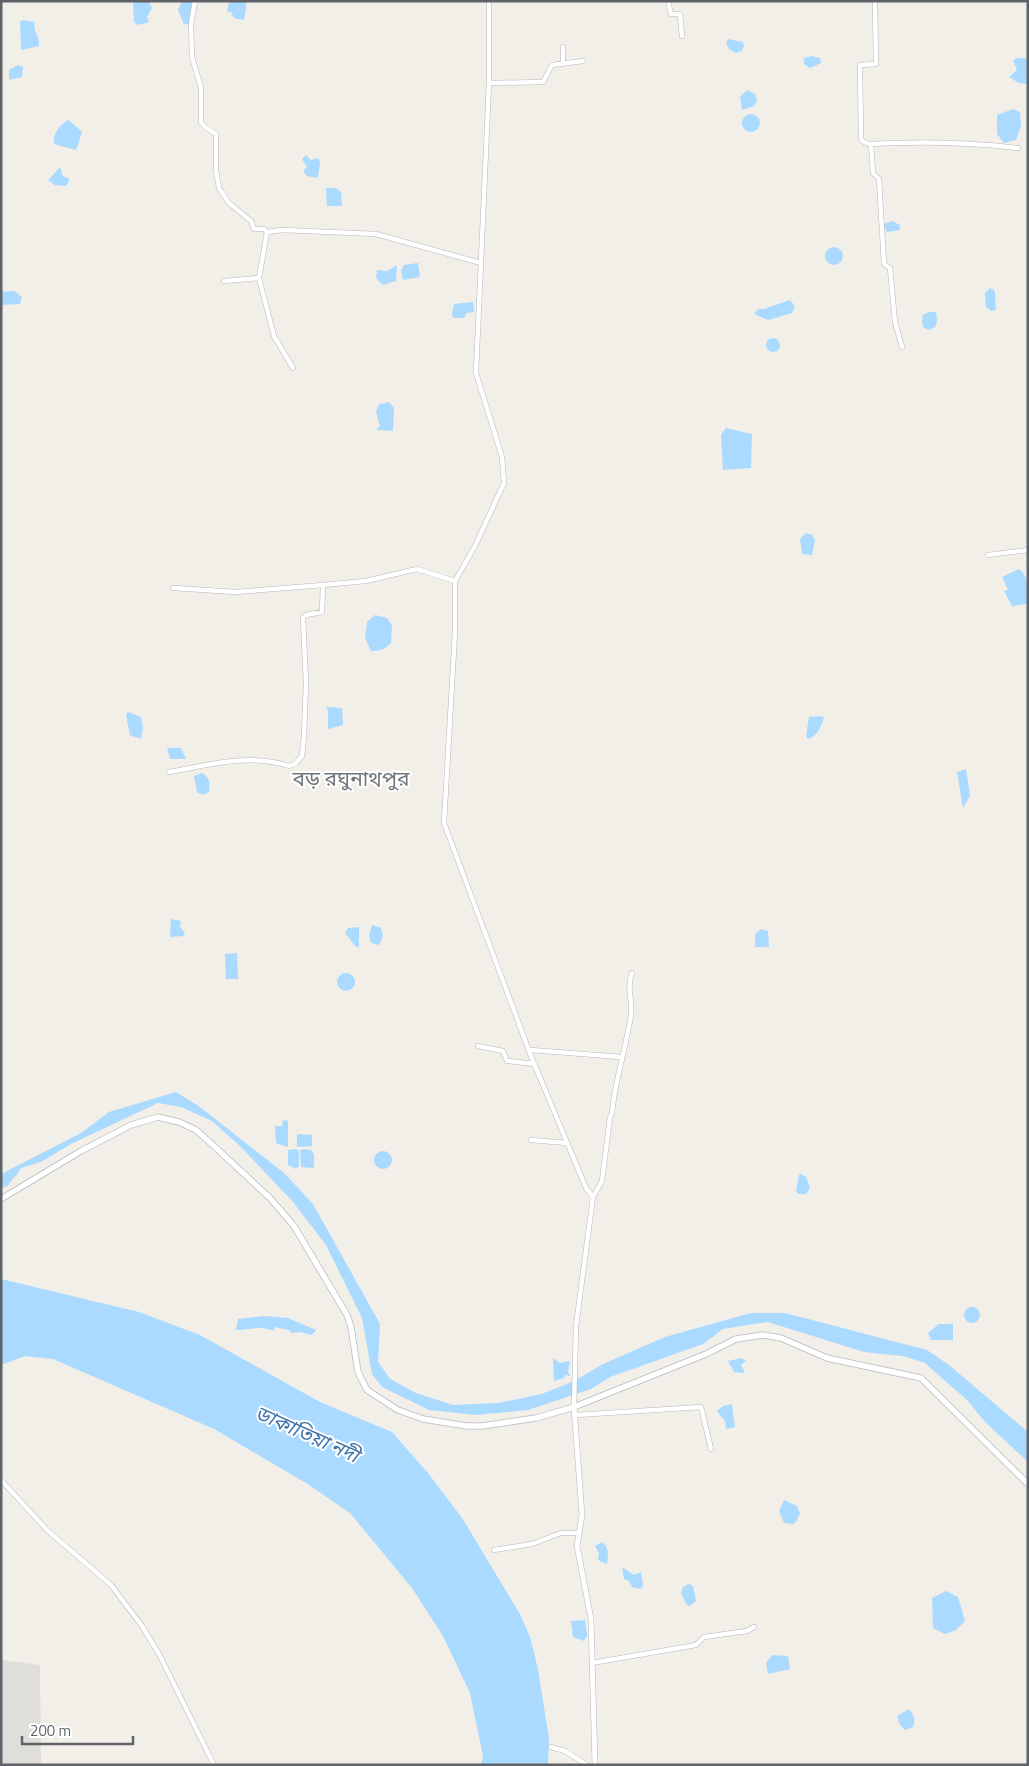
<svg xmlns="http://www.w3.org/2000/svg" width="1029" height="1766" font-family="'Titillium Web','Noto Sans Bengali',sans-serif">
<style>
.industrial{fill:#e0deda}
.water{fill:#aadaff}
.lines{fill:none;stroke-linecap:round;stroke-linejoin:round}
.minor-casing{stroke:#b5b8bc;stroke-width:5.5}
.tertiary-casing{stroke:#b5b8bc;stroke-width:6}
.secondary-casing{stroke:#b6babf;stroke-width:7}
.minor{stroke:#fff;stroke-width:4.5}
.tertiary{stroke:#fff;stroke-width:5}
.secondary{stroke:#fff;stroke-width:5.5}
.labels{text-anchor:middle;stroke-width:4;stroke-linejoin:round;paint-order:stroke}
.water-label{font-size:20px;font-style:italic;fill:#4174aa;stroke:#fff}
.quarter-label{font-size:21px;fill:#70757a;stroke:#fff}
</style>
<rect width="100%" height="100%" fill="#f1efe8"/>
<!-- industrial -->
<path class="industrial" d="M 1,1660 L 40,1665 L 41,1765 L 1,1765 Z"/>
<!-- water -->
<path class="water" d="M 133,1 L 149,1 L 152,8 L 147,17 L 149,22 L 138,25 L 134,22 Z
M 182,1 L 192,1 L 190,25 L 184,24 L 178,10 Z
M 229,1 L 247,1 L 244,20 L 234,18 L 231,12 L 227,12 Z
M 23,20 L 35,22 C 32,31 40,36 39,46 L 21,50 L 20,22 Z
M 728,39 L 743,42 L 744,46 L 742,51 L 736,53 L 729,49 L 726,43 Z
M 811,56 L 820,58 L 821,63 L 810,68 L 804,64 L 804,58 Z
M 1018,58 L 1026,58 L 1028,60 L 1027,84 L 1019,83 L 1009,77 L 1017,70 L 1013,60 Z
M 18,65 L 23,67 L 22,77 L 9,80 L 9,70 Z
M 747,90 L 756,95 L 757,101 L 754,106 L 742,110 L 740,97 Z
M 1013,109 L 1020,112 L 1021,126 L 1016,140 L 1004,143 L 997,134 L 997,115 Z
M742 123a9 9 0 1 1 18 0a9 9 0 1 1-18 0Z
M 69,120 L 82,132 L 76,150 L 54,144 C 53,134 59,124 69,120 Z
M 306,155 L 311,160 L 318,158 L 320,162 L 318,178 L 307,176 L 303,171 L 307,167 L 302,159 Z
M 60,167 L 63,176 L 70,179 L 66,186 L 55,185 L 48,180 Z
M 326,188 L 336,188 L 341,192 L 342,206 L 327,206 Z
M 892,221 L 900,225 L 900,230 L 887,232 L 883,224 Z
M825 256a9 9 0 1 1 18 0a9 9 0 1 1-18 0Z
M 418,263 L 420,277 L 403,280 L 401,271 L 404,265 Z
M 397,265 L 396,281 L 383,285 L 376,278 L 377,270 L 387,271 Z
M 990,288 L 995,291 L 996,310 L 991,311 L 986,307 L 985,293 Z
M 14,291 L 22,297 L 20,304 L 1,305 L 1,292 Z
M 790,300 L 795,306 L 792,313 L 768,320 L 756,315 L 755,312 L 758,309 L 764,309 Z
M 473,302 L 474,312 L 467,313 L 464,318 L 453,318 L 452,314 L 454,304 Z
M 929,312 L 936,312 L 937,321 L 935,327 L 929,330 L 924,328 L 922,323 L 923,315 Z
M766 345a7 7 0 1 1 14 0a7 7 0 1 1-14 0Z
M 389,402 L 394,408 L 393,431 L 376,430 L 380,426 L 376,412 L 379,404 Z
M 726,428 L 752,434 L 751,468 L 723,470 L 721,435 Z
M 806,533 L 812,535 L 815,540 L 812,555 L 802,554 L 800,539 Z
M 1019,569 C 1029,575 1028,593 1028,604 L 1012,606 L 1004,591 L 1008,590 L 1002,577 Z
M 375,615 L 387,618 L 392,625 L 391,643 C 384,650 380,651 371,651 L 365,638 L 367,622 Z
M 326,707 L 342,708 L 343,725 L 328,729 L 328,711 Z
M 128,712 L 141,717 L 143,728 L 141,739 L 130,735 L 126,715 Z
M 819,716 L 824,717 C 822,725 817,737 808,739 L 806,736 L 809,717 Z
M 167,748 L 181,748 L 186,759 L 170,759 Z
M 966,769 L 970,796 L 963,808 L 957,772 Z
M 202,773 C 210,778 210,783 209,792 L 203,795 L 197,792 L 194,776 Z
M 171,919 L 181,921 L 180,927 L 185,933 L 183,936 L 170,937 Z
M 372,925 L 381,928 L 383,936 L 379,945 L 371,943 L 369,935 Z
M 359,927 L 359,947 L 356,947 L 345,933 L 348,928 Z
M 761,929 L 768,931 L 769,947 L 755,947 L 755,934 Z
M 237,953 L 238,979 L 226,979 L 225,954 Z
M337 982a9 9 0 1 1 18 0a9 9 0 1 1-18 0Z
M 176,1092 L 200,1107 L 284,1173 L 313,1204 L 380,1324 L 378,1362 L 390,1379 L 416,1393 L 453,1405 L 498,1403 L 542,1394 L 574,1381 L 603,1364 L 665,1337 L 751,1313 L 785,1313 L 927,1350 L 949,1365 L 1028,1432 L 1028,1462 L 985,1422 L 967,1400 L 925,1363 L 903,1356 L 864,1352 L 768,1322 L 723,1329 L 703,1344 L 610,1377 L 591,1389 L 528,1410 L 476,1415 L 429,1410 L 382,1387 L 372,1374 L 362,1318 L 326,1245 L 293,1202 L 240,1146 L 212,1121 L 181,1107 L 158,1103 L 71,1144 L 41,1162 L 21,1168 C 18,1175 12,1178 8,1186 L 1,1188 L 1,1174 L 81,1133 L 109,1112 Z
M 283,1120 L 288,1121 L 288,1147 L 276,1143 L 275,1126 L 282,1126 Z
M 297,1134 L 312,1135 L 312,1146 L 297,1147 Z
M 297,1149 L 299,1152 L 299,1166 L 296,1169 L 288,1165 L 288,1150 Z
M 304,1149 L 311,1150 L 314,1154 L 314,1168 L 301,1167 L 300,1150 Z
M374 1160a9 9 0 1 1 18 0a9 9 0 1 1-18 0Z
M 801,1174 L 806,1177 L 810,1188 L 806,1194 L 798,1194 L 796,1191 L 799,1175 Z
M 1,1279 L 139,1312 L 200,1335 L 320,1402 L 392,1432 L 428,1473 L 462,1518 L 520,1614 L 530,1637 L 538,1669 L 549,1739 L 548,1765 L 481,1765 L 483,1756 L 470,1693 L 443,1636 L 412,1588 L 350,1513 L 306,1483 L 214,1429 L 53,1359 L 25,1356 L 1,1365 Z
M964 1315a8 8 0 1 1 16 0a8 8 0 1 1-16 0Z
M 265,1316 L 288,1318 L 316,1330 L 312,1335 L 300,1332 L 291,1333 L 289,1330 L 275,1327 L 273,1331 C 260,1325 250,1330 236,1330 L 238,1319 Z
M 939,1324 L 953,1324 L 953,1340 L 931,1340 L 928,1333 Z
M 553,1358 L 560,1363 L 570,1361 L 568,1372 L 570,1376 L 565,1375 L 564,1378 L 554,1381 Z
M 742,1358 L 746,1361 L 741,1365 L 745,1373 L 734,1372 L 728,1361 Z
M 732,1404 L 735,1427 L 726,1429 L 725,1421 L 717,1411 L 723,1406 Z
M 784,1500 L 797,1506 L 800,1514 L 794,1524 L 784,1523 L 779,1511 Z
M 602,1542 C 610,1549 608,1555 607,1564 L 598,1560 L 599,1553 L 595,1546 Z
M 622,1567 L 634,1575 L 641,1572 L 643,1585 L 641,1589 L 632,1587 L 629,1581 L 624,1579 Z
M 689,1584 L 693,1586 L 696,1601 L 690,1606 L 686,1604 L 681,1593 L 683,1587 Z
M 946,1591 L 958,1597 L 965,1621 L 956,1630 L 945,1634 L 933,1628 L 932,1598 Z
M 585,1620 L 587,1635 L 584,1641 L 573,1637 L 571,1621 Z
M 772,1655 L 788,1656 L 790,1669 L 768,1674 L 766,1663 Z
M 909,1709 C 914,1715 916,1720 913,1727 L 905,1730 L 900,1725 L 897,1716 Z"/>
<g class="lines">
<!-- minor casing -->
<g class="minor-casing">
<path id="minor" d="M 195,1 L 191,24 L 192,57 L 201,88 L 201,122 L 205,127 L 216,134 L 216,171 L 219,188 L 229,203 L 251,221 L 254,229 L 264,229 L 267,232 L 282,230 L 376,234 L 481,263
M 489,1 L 489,83 L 476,373 L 502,457 L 504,483 L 475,546 L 455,581 L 455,632 L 444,823 L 531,1056 L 586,1188 L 593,1197
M 668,1 L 671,14 L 680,14 L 682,36
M 875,1 L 876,64 L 860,65 L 861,137 L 862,141 L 871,145 L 873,173 L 879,179 L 884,264 L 890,268 L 895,322 L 902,347
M 563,47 L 563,62
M 489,83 L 543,82 L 552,65 L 583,61
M 869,144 C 920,141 967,142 1018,148
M 267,232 L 259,278 L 274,336 L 293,368
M 224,281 L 259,278
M 988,555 L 1028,550
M 323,585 L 366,581 L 417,569 L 455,581
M 169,772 C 210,765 248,753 289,766 L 295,764 L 302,756 L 304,736 L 306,682 L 303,618 L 306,615 L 322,612 L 323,585 L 236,592 L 173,588
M 478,1046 L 503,1051 L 507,1061 L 535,1064
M 531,1050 L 621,1057
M 531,1140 L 567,1143
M 574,1407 L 576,1326 L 593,1197 L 602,1181 L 610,1117 L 612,1113 C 615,1080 626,1048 631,1015 C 633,999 626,990 632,973
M 576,1415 L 701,1407 L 711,1449
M 1,1480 L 47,1530 L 111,1585 L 142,1626 L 159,1654 L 214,1765
M 494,1550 L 532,1544 L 561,1533 L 578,1533
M 592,1663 L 696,1645 L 704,1637 L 747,1631 L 754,1627
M 551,1747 L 565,1751 L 587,1765"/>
</g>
<!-- tertiary casing -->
<g class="tertiary-casing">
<path id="tertiary" d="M 574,1407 L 582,1515 L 577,1546 L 591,1619 L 595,1765"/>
</g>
<!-- secondary casing -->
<g class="secondary-casing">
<path id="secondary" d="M 1,1199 L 81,1151 L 131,1125 L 158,1117 L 179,1122 L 196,1130 L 215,1147 L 270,1198 L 294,1226 L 347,1315 L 351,1327 L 358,1372 L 367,1390 L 398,1410 L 423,1419 L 467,1426 L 482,1426 L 536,1418 L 574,1407 L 706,1354 L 736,1339 L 763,1335 L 781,1338 L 827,1358 L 921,1378 L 1028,1484"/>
</g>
<!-- minor -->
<use href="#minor" class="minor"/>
<!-- tertiary -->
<use href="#tertiary" class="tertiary"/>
<!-- secondary -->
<use href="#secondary" class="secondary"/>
</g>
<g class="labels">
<!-- water labels -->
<g class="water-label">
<text transform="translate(307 1434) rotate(24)" y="7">ডাকাতিয়া নদী</text>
</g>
<!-- quarter labels -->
<g class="quarter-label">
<text x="351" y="786">বড় রঘুনাথপুর</text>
</g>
</g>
<!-- border -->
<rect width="1029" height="1766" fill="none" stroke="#5f6368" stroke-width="5"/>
<!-- scale -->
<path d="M22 1736v8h111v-8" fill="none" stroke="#5f6368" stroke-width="2.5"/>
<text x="30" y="1736" font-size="15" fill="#5f6368" stroke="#ffffff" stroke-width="4" paint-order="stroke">200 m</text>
</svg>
